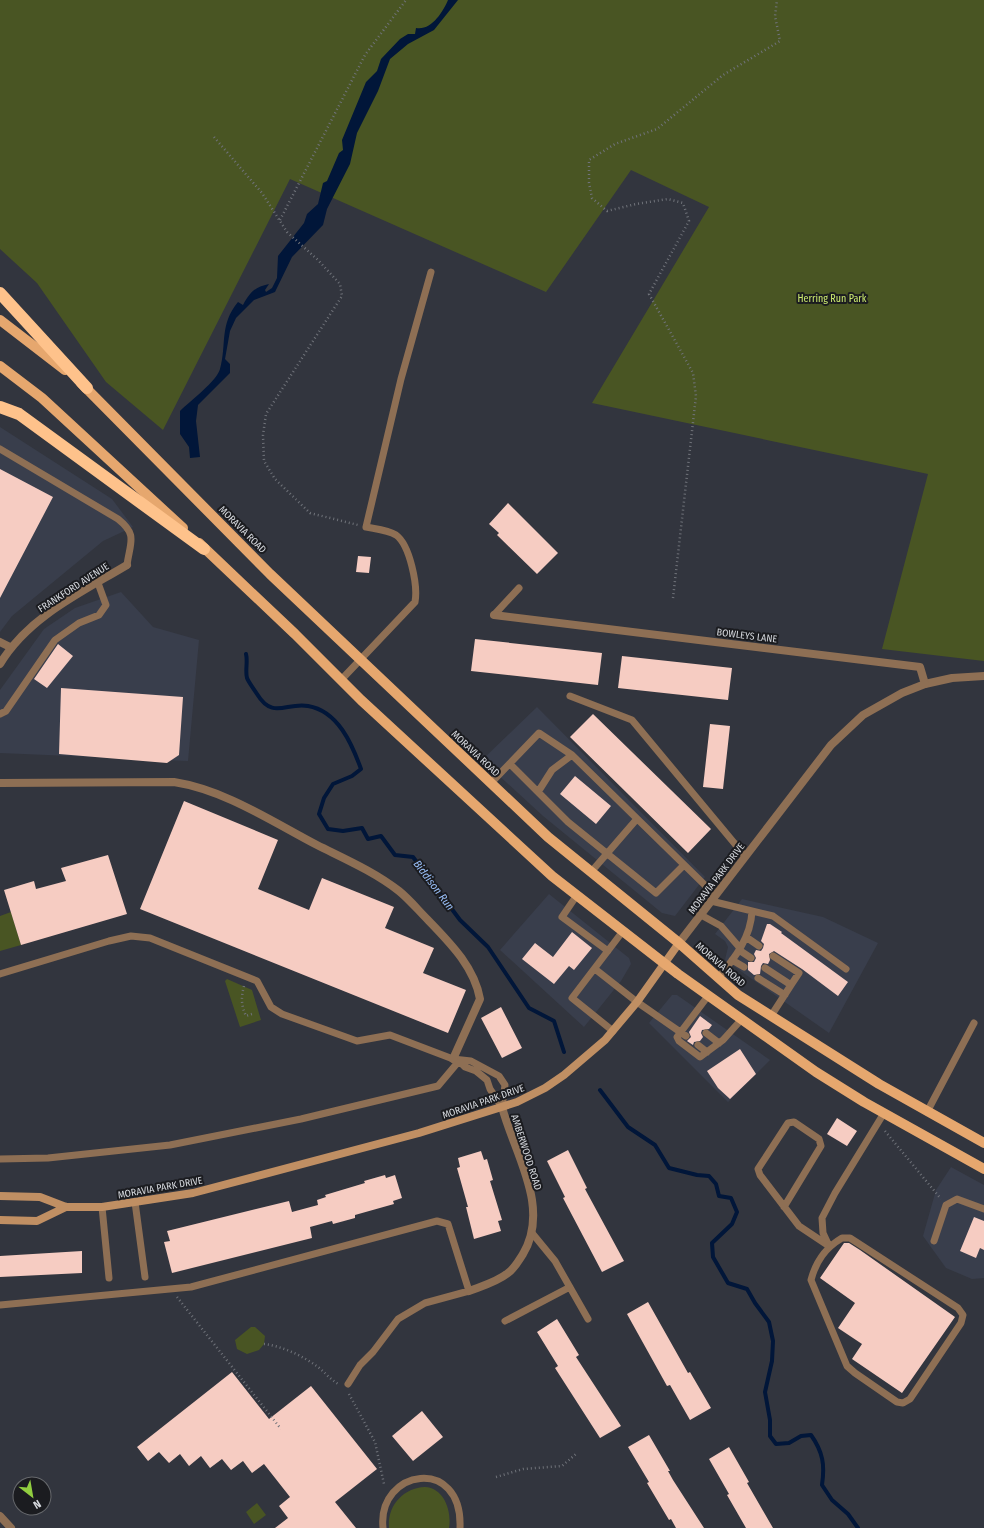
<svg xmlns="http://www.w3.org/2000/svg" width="984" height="1528" font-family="'Fira Sans Condensed',sans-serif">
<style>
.built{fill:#393e4c}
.green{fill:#495523}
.water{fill:#011639}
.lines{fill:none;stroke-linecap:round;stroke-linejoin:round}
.stream{stroke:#011639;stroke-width:4}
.building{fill:#f6ccc2}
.path{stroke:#70737a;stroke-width:2.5;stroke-dasharray:1 3;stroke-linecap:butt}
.service{stroke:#8e6f54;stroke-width:7}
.minor{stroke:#8e6f54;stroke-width:8}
.tertiary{stroke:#8e6f54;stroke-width:8}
.secondary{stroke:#c08f63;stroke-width:8}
.primary{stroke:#e6a76e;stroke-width:10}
.motorway{stroke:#fec28b;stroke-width:12}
.labels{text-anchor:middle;stroke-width:4;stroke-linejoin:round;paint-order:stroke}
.park-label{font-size:10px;fill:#cdeb70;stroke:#1b1c20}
.street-label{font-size:10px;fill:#d6d9de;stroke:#1b1c20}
.water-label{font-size:11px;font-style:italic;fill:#9ac0fa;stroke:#1b1c20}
</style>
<rect width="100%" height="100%" fill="#32353e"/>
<!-- built -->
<path class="built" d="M 0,427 L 112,499 L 133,527 L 103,541 L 12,616 L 0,632 Z
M 121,592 L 153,627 L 199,640 L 188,761 L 0,753 L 0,690 L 44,629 L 75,608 Z
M 537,707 L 705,877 L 675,916 L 662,913 L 543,816 L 482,760 Z
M 549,894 L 629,958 L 631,964 L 621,981 L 584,1027 L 500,950 Z
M 742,899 L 823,917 L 878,943 L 829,1033 L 725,960 L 728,947 L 725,941 L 715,934 Z
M 672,995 L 677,995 L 770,1060 L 728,1102 L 649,1023 Z
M 951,1167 L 984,1185 L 984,1278 L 972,1279 L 946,1268 L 923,1236 L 936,1190 Z"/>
<!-- green -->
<path class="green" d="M 0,0 L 984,0 L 984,661 L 882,649 L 928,474 L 592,403 L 709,207 L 631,170 L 546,292 L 290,179 L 163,430 L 106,382 L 37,283 L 0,249 Z
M 11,912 L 21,945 L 0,951 L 0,916 Z
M 227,979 L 252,990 L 261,1020 L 240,1027 L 225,981 Z
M 251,1327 L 255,1327 L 265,1336 L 264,1344 L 259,1350 L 247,1354 L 237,1349 L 235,1340 Z
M 425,1487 C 444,1488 452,1511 449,1528 L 389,1528 C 387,1506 403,1488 425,1487 Z
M 257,1503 L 266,1515 L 254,1524 L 246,1512 Z"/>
<!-- water -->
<path class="water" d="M 448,0 L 458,0 L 434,30 L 408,44 L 390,59 L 378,91 L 357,133 L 350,164 L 327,209 L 323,225 L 292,257 L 275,292 L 254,300 L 236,318 L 230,331 L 225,359 L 230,364 L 230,373 L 198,405 L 196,421 L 200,457 L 190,458 L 189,447 L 180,434 L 180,411 C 190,401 217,381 220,369 C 227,344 219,325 238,302 L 243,305 C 250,292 255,287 269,284 L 265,290 L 266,292 L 272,288 L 277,278 L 278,256 L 304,223 L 307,214 L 318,204 L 323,183 L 327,181 L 339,153 L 343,150 L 342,140 L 366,82 L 377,71 L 381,59 L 400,39 L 408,34 L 415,34 L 416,28 C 431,31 443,12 448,0 Z"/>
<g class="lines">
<!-- stream -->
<path class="stream" d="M 246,654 C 248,661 245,671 247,678 C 249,683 254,689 257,694 C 273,720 286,702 308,706 C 338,711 352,744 361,769 L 352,776 L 333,784 L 324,798 L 319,814 L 328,829 L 343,831 L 362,828 L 368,839 L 381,836 L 395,855 L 413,857 L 460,920 L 488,947 L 529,1008 L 554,1021 L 564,1052
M 600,1090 L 628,1127 L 655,1145 L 669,1168 L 697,1175 L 709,1176 L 716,1184 L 719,1196 L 731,1198 L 737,1212 L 732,1224 L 712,1243 L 713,1257 L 728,1283 L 747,1289 L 755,1303 L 769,1322 L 773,1341 L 772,1361 L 765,1392 L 770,1420 L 770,1436 L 776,1444 L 789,1443 L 801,1436 L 811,1435 C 823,1452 825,1465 822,1485 L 832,1500 L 848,1514 L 858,1528"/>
</g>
<!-- building -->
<path class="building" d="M 0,469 L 53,497 L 0,598 Z
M 508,503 L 558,553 L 537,574 L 497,535 L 499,533 L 489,524 Z
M 358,556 L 371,557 L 369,573 L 356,572 Z
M 475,639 L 602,653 L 598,685 L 471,671 Z
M 58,644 L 73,656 L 47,688 L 34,679 Z
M 622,656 L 732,668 L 728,700 L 618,688 Z
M 61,688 L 183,697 L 179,755 L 167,763 L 59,754 Z
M 593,714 L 711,829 L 688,853 L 570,737 Z
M 710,724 L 730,726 L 723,789 L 703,787 Z
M 575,776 L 611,806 L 596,824 L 560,794 Z
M 184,801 L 278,840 L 258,889 L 309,910 L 322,878 L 394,907 L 385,928 L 434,948 L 423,973 L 466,990 L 448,1033 L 140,909 Z
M 108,855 L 127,914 L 21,945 L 4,890 L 34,881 L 36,889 L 66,881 L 61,868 Z
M 767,924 L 770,924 L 782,932 L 781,933 L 848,982 L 838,996 L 802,969 L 774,951 L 769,954 L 770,960 L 768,964 L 763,963 L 761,966 L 760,974 L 754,975 L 748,970 L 748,962 L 754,962 L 756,958 L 754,954 L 756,950 L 761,951 L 763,948 L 764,944 L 761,941 Z
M 572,932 L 592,948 L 574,970 L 569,966 L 554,984 L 522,959 L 535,943 L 553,957 Z
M 501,1007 L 522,1048 L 502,1058 L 481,1018 Z
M 700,1016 L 712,1025 L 709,1029 L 702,1030 L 701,1033 L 703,1037 L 700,1041 L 694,1042 L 693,1045 L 687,1041 L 691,1037 L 689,1032 Z
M 740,1049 L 756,1074 L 730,1099 L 718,1088 L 707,1071 Z
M 837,1118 L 857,1131 L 847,1146 L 827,1134 Z
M 568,1150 L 587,1188 L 585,1189 L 624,1261 L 602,1272 L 563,1198 L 565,1197 L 547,1161 Z
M 481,1151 L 484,1160 L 487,1159 L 493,1180 L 490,1181 L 502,1220 L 498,1221 L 501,1231 L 474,1239 L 466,1207 L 468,1207 L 457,1168 L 460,1167 L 458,1158 Z
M 385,1175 L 386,1178 L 395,1175 L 402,1198 L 393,1201 L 394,1204 L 355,1215 L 355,1218 L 333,1224 L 332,1221 L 310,1227 L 312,1238 L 172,1273 L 164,1242 L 170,1241 L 167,1231 L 289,1201 L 292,1212 L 318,1205 L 317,1200 L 326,1197 L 325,1195 L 365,1183 L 364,1181 Z
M 974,1217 L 984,1221 L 984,1250 L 980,1248 L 976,1258 L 960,1251 Z
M 844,1243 L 849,1243 L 860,1250 L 955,1317 L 902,1393 L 852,1359 L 862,1344 L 838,1328 L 855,1303 L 820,1278 Z
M 82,1251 L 82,1273 L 0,1277 L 0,1256 Z
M 648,1302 L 688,1373 L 690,1372 L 711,1408 L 690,1420 L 670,1385 L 667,1386 L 627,1314 Z
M 557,1319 L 579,1355 L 576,1357 L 621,1426 L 600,1438 L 555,1368 L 558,1366 L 537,1332 Z
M 232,1372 L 269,1419 L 311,1386 L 377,1469 L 335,1502 L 356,1528 L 275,1528 L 288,1518 L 279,1506 L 290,1497 L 264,1464 L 252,1473 L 243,1461 L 231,1470 L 222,1459 L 210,1468 L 201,1456 L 189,1466 L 180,1454 L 169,1463 L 159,1452 L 148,1461 L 137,1447 Z
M 422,1411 L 443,1437 L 413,1461 L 392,1436 Z
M 649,1435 L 670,1471 L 668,1471 L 673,1480 L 704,1528 L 676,1528 L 671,1519 L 669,1520 L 647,1483 L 649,1482 L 628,1447 Z
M 729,1447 L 749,1482 L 747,1483 L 773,1528 L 746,1528 L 727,1495 L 729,1494 L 709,1459 Z"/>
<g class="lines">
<!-- path -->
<path class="path" d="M 214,137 L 262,193 L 287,232 L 318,260 L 340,284 L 342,296 L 266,414 L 263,435 L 264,461 L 275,479 L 310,513 L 358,525
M 280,220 L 365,55 L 406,0
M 673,598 L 696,396 L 693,373 L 649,294 L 689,221 L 683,203 L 668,199 L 636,204 L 607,211 L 592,198 L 589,183 L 589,160 L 615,144 L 657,129 L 723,75 L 780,41 L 775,16 L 777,0
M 244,986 C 241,997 241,1005 246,1016 L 252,1014
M 885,1131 L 941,1199
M 177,1297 L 281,1429
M 264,1344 C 282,1346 303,1356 318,1367 C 326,1373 329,1379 340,1385
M 349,1394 L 375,1442 L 384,1484
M 496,1477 L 523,1469 L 562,1466 L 576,1454"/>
<!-- service -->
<path class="service" d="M 0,449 L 118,519 C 138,535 130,542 127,565
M 494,615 L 519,588
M 341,680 L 415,602 C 418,586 410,545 396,535 C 388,530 376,529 366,527 L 401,379 L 431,272
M 570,696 L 632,720 L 745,856
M 0,714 L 6,711 L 55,640 L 79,623 L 99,615 L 106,605 L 98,583
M 510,764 L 568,822 L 656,893 L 684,865
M 491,783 L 539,733 L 572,755 L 715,895
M 538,792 L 552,770 L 572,755
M 591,872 L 636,820
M 577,895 L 562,917 L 608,951
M 711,901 L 773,916 L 846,969
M 701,915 L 721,926 L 740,948
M 746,937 L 759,946
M 739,950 L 751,958
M 773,956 L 799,973 L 791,985
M 732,960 L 744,967
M 765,968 L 791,985 L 771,1016
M 595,969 L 637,1002 L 686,1036
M 0,974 L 109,941 L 131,936 L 150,938 L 257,981 L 271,1007 L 282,1014 L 357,1041 L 390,1035 L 453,1059 L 471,1061 L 499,1076 L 505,1085 L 502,1107
M 718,978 C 735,958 751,937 752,911
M 758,978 L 785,995
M 708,996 L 677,1037 L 679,1041 L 700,1057 L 723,1040 L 741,1020
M 613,1031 L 572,998 L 623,931
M 706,1033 L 719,1043
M 698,1045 L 707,1052
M 459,1061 L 465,1067 L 476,1071 L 487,1080 L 490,1089 L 502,1107
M 927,1112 L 974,1023
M 0,1159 L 48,1158 L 170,1145 L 301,1119 L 438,1086 L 459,1061
M 135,1202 L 145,1277
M 102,1207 L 109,1278
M 784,1207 L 821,1146 L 819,1139 L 794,1122 L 788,1123 L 758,1169 L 760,1175 L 799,1226 L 829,1246
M 532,1233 L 555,1261 L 588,1319
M 842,1238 L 850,1238 L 958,1308 L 963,1315 L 961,1323 L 910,1399 L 903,1403 L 897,1402 L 855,1373 L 847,1366 L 811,1280 C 816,1261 825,1248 842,1238 Z
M 934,1241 L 946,1205 L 957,1199 L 984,1209
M 829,1246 L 823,1233 L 822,1218 L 835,1193 L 884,1113
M 0,1305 L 191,1287 L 437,1221 L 448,1224 L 469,1291 L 425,1303 L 398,1319 L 373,1352 L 360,1365 L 348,1384
M 505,1321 L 570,1287
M 383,1528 C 377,1469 463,1455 460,1528"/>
<!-- minor -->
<path class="minor" d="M 494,615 L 920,667 L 925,684 L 952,678 L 984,676
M 0,642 L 10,647
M 0,664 C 28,617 82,592 127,565
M 0,783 L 174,782 C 225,790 271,821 317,845 C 345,859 375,872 399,891 C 409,899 418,910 427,919 C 449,942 474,966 480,999 L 453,1059
M 469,1291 C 482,1286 497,1282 508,1273 C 515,1268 519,1260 523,1254 C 551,1207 514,1153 502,1107"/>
<!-- tertiary -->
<path class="tertiary" d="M 679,943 L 831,745 L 863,715 L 902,693 L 925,684
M 0,1516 L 11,1528"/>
<!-- secondary -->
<path class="secondary" d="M 0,1196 L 40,1197 L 66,1207 L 102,1207 L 193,1193 L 419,1133 L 517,1102 L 545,1088 L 564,1075 L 605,1040 L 637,1002 L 679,943
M 0,1220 L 37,1221 L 66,1207"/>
<!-- primary -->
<path class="primary" d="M 0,320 L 65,370
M 0,366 L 42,398 L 183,528
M 81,383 L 270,574 L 548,837 L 679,943 L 738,995 L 879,1084 L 984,1143
M 199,543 L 295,634 L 361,700 L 552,876 L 678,974 L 816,1072 L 864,1102 L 984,1169"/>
<!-- motorway -->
<path class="motorway" d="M 0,293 L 87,388
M 0,407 L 19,414 L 204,549"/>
</g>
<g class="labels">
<!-- park labels -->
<g class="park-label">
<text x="832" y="302">Herring Run Park</text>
</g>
<!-- street labels -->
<g class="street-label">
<text transform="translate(243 529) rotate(45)" y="4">MORAVIA ROAD</text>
<text transform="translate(73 587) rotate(-33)" y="4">FRANKFORD AVENUE</text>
<text transform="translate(747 635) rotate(7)" y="4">BOWLEYS LANE</text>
<text transform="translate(476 753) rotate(43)" y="4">MORAVIA ROAD</text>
<text transform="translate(716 878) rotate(-53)" y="4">MORAVIA PARK DRIVE</text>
<text transform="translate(721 964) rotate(41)" y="4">MORAVIA ROAD</text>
<text transform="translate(483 1101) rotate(-19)" y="4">MORAVIA PARK DRIVE</text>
<text transform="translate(527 1152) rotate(72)" y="4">AMBERWOOD ROAD</text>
<text transform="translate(160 1187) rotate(-10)" y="4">MORAVIA PARK DRIVE</text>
</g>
<!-- water labels -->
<g class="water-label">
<text transform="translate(434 885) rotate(53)" y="4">Biddison Run</text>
</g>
</g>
<!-- north arrow -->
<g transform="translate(32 1496) rotate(149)"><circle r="19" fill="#1b1c20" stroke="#66686c"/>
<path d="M0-3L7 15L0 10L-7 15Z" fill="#91cd40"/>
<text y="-6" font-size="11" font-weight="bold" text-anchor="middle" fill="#d6d9de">N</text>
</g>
</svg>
